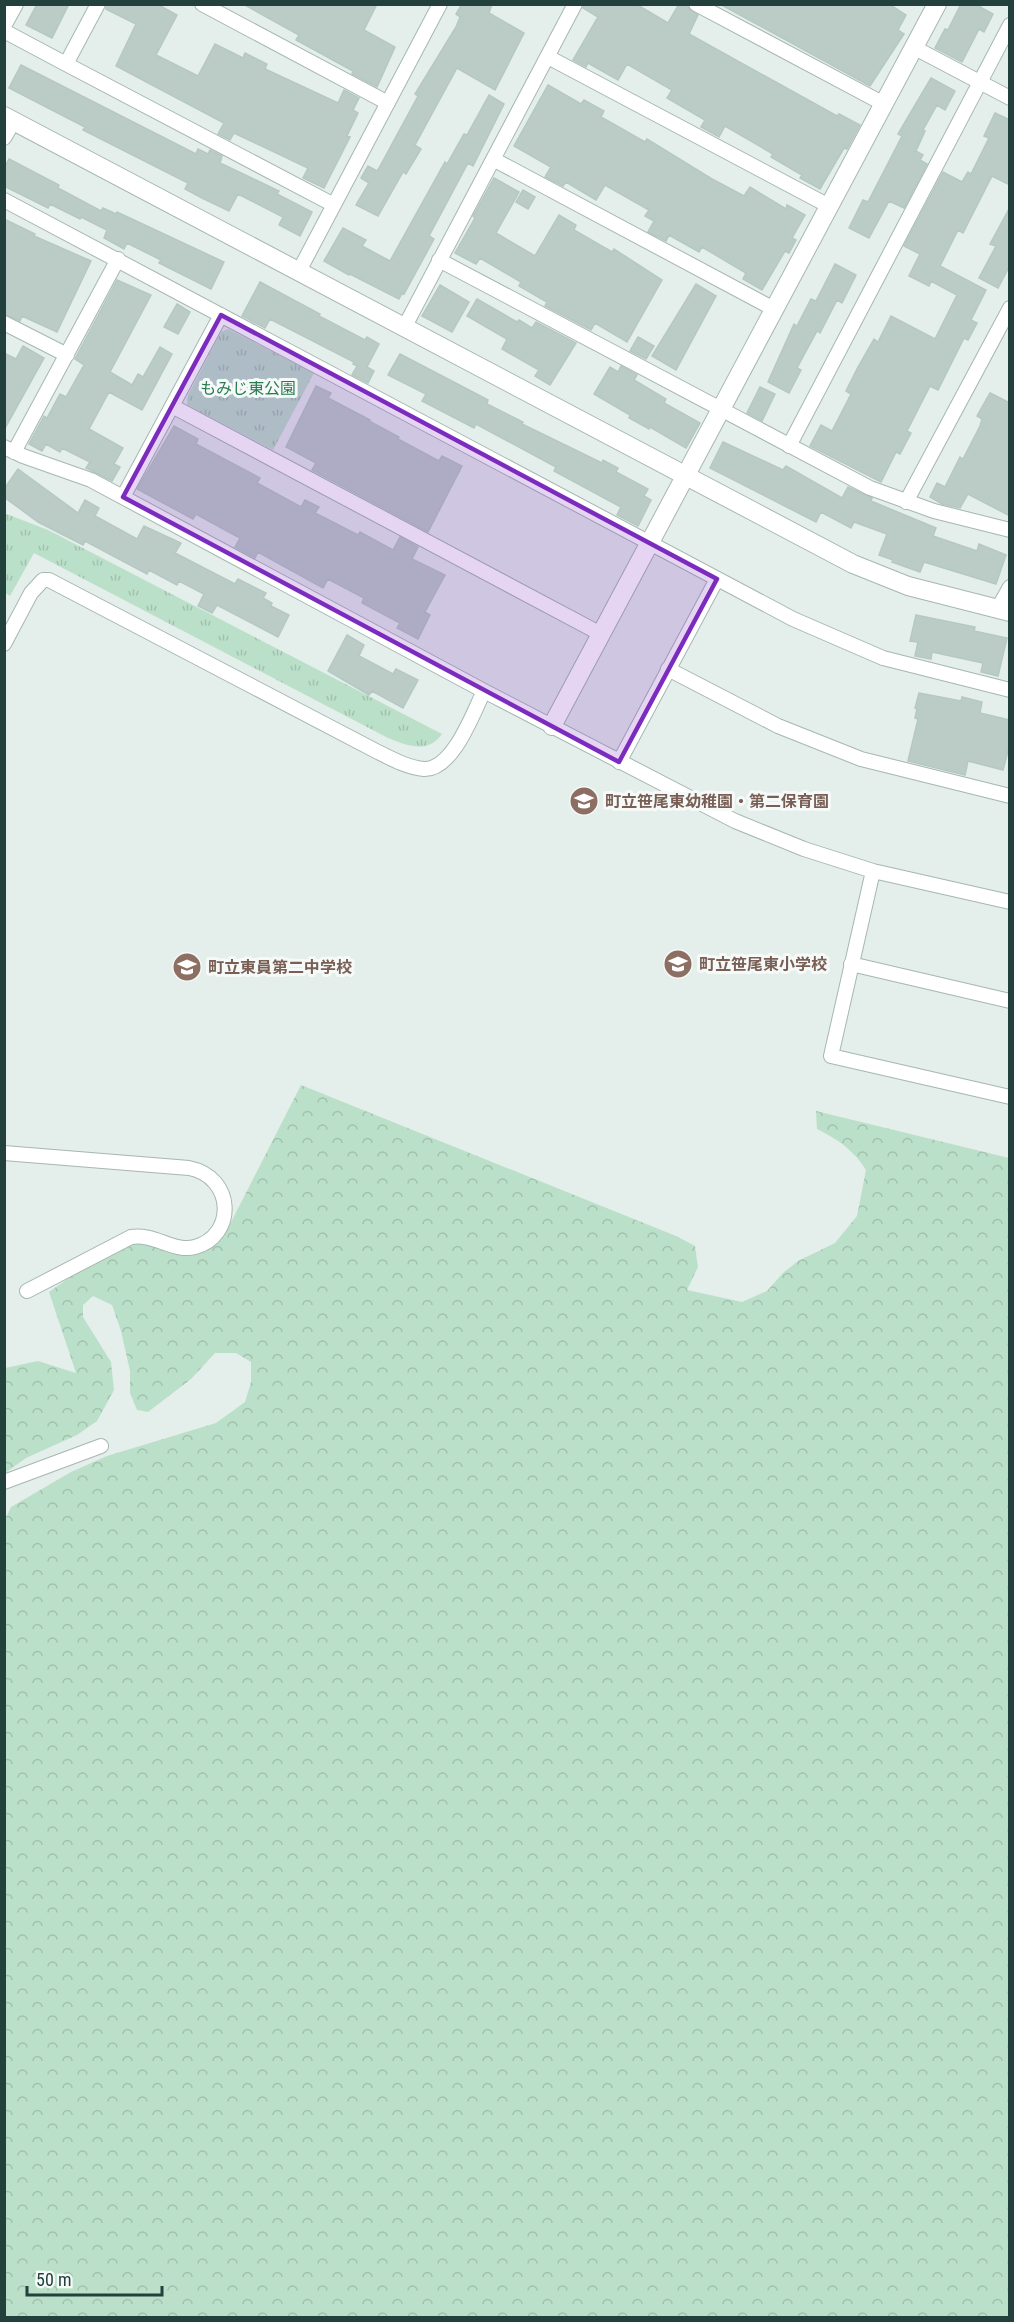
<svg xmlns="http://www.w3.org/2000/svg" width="1014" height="2322" font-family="'Roboto Condensed','Noto Sans JP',sans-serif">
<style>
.forest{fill:url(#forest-crowns)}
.park{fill:url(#park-tufts)}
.building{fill:#bbccc7;stroke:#b5c8c2;stroke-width:1.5}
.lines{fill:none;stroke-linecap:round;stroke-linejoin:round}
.minor-casing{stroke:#a6b7b2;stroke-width:16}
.tertiary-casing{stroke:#a6b7b2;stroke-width:20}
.minor{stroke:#fff;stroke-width:14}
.tertiary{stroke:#fff;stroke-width:18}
.marked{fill:#7b2cbf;fill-opacity:0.2;stroke:#7b2cbf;stroke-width:4.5;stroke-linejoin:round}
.labels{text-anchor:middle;stroke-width:6;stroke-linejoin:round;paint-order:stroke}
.park-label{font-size:16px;fill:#297a51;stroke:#f5faf8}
.education-label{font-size:16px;font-weight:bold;fill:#785e54;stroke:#f5faf8;text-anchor:start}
</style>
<defs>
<pattern id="forest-crowns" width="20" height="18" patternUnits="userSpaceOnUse" patternTransform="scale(1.5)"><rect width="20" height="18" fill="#bbe0c9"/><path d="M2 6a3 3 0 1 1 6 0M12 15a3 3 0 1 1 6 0" fill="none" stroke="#a0c1ae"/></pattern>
<pattern id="park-tufts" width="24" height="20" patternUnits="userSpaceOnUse" patternTransform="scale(1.5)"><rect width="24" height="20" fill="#bbe0c9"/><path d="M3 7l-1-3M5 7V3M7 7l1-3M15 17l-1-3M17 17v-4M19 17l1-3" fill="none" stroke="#a0c1ae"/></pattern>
</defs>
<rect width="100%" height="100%" fill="#e4eeea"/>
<!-- forest -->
<path class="forest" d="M 301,1085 L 676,1236 L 695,1246 L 698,1267 L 687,1290 L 742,1302 L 767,1291 L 783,1273 L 798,1261 L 835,1243 L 857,1216 L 866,1170 C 854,1150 837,1139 817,1129 L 816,1111 L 1009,1158 L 1009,2317 L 5,2317 L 4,1521 L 11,1507 L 71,1472 L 107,1456 L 216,1423 L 245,1402 L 251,1382 L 251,1362 L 236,1353 L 215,1353 L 191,1379 L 148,1412 L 137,1410 L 130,1393 L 130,1371 L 121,1331 L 112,1305 L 93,1296 L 83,1305 L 83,1317 L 111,1362 L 114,1390 L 97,1421 L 77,1435 L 26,1458 L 5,1473 L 5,1368 L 38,1361 L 76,1373 L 49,1292 L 76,1273 L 132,1242 C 175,1242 181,1277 224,1236 Z"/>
<!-- park -->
<path class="park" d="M 228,329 L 314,373 L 273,450 L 187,405 L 188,395 L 221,332 Z
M 4,513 L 48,530 L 442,734 C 428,754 408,746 388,738 L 34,553 L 10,596 L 5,593 Z"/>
<!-- building -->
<path class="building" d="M 37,4 L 69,4 L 52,38 L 26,25 Z
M 107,4 L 157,4 L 177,15 L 156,55 L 198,76 L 215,44 L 243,58 L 245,53 L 267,64 L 265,69 L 338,103 L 344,90 L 359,98 L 353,110 L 358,113 L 347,136 L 350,137 L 324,188 L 303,178 L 308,168 L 234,133 L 230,140 L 218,134 L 224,123 L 116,66 L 136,24 L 106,9 Z
M 243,4 L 377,4 L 364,30 L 395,47 L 377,87 L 352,74 L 353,71 L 296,40 L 299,35 Z
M 462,4 L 492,4 L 489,13 L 524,33 L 495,90 L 457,68 L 415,145 L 421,149 L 406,174 L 403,172 L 378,216 L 356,205 L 369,183 L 361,178 L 368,166 L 377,171 L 379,168 L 418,96 L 415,94 L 456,27 L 460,17 L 456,14 Z
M 584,4 L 636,4 L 668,23 L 679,4 L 687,4 L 689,9 L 698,15 L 689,34 L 837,116 L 839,114 L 860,125 L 847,149 L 844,148 L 820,189 L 800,178 L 802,175 L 771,157 L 773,154 L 725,126 L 719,137 L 701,127 L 705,120 L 667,98 L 672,90 L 627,64 L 618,80 L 588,63 L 586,67 L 573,60 L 598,17 L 583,8 Z
M 720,4 L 889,4 L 906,15 L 898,30 L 904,34 L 870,86 Z
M 961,4 L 975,4 L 993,14 L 984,32 L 979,29 L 962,62 L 935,48 L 945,29 L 948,30 Z
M 21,65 L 196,154 L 198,149 L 208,154 L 210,150 L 222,156 L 220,163 L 279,191 L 277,194 L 312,212 L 300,236 L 279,225 L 283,217 L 238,194 L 229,211 L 202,198 L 185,189 L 188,183 L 83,130 L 85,127 L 9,88 Z
M 931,78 L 955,91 L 945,110 L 937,105 L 923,130 L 925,131 L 916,151 L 923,155 L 920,160 L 927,164 L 904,208 L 889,201 L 869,238 L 849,228 L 863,200 L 868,202 L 902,136 L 898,134 Z
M 548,85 L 581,104 L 584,100 L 604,111 L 601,117 L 645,142 L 647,139 L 712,179 L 744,196 L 750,187 L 786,209 L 787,205 L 805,215 L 792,238 L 796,240 L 789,253 L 785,251 L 762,290 L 743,279 L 746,273 L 702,247 L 699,252 L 669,235 L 666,241 L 648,232 L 654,221 L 645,216 L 649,210 L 605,185 L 596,200 L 566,182 L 563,186 L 545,177 L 551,167 L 514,146 Z
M 489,95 L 504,104 L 473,166 L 468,163 L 429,236 L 434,239 L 404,294 L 402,293 L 399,299 L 350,274 L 349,275 L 324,261 L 343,228 L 366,240 L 362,246 L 390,261 L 445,162 L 447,164 L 464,134 L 467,135 Z
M 995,113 L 1010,120 L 1010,185 L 992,176 L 963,233 L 958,230 L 940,266 L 986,290 L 971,320 L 977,323 L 968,340 L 964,338 L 938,390 L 930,386 L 907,431 L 911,433 L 900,454 L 896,452 L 881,482 L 810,446 L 821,425 L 832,431 L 851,394 L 846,391 L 858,367 L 874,339 L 878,342 L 891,316 L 935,339 L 957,295 L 931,281 L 929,286 L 909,276 L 920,254 L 904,246 L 943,172 L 962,182 L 968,172 L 971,174 L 989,138 L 984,136 Z
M 9,159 L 59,185 L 58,188 L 101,211 L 103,208 L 116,214 L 117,212 L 224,262 L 211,289 L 159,263 L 161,260 L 127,243 L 124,249 L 104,238 L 107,230 L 81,217 L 80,219 L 50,204 L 48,208 L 4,186 L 4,168 Z
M 494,178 L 519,192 L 496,233 L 535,256 L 559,215 L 576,225 L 574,230 L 612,252 L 614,249 L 662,280 L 627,342 L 595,323 L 591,330 L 545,306 L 547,302 L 519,286 L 521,282 L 480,258 L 476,264 L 455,253 L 475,218 L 473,216 Z
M 523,190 L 535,197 L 528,209 L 516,202 Z
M 1010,207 L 1010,265 L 998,288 L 979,278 L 996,246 L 990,244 Z
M 4,219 L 35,234 L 34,236 L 91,261 L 57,332 L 22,316 L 20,321 L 4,314 Z
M 835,264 L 856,275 L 842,303 L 837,300 L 820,333 L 817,331 L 797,368 L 801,370 L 789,393 L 768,382 L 794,324 L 797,326 L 811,299 L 816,301 Z
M 117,280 L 151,295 L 110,372 L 132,385 L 138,374 L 143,377 L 160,347 L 172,354 L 142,410 L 109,392 L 89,429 L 123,448 L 114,464 L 120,467 L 112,481 L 86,468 L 90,462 L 62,448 L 60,452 L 46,444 L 42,451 L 29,444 L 44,416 L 47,418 L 60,394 L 66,397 L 84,365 L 75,359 L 76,357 Z
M 260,282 L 320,314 L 319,316 L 365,340 L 367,337 L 379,344 L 367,367 L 374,371 L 368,383 L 352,375 L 357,366 L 353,364 L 354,362 L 270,319 L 265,328 L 242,316 Z
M 696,284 L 716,296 L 676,370 L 652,356 Z
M 440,285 L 469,302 L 452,332 L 422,316 Z
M 477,299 L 517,322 L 519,320 L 532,328 L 536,322 L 576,343 L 550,385 L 535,376 L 539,370 L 502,349 L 507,339 L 467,316 Z
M 177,304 L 190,312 L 178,334 L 164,327 Z
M 638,337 L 654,346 L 646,359 L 630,351 Z
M 23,346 L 44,358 L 4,430 L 4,353 L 16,359 Z
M 400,354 L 488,400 L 487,404 L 523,422 L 522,424 L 602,463 L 603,460 L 618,468 L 616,472 L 648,489 L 644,496 L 651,500 L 638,526 L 617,515 L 621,507 L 554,471 L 556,467 L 476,424 L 474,428 L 422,401 L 426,394 L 388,375 Z
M 621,366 L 637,375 L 634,380 L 666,399 L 664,403 L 700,423 L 686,448 L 650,427 L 649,429 L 629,418 L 630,415 L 594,394 L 610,367 L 618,372 Z
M 316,386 L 331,393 L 328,398 L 370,420 L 369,421 L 399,437 L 398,439 L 439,461 L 442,456 L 462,466 L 428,532 L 312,470 L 316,463 L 286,447 Z
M 760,387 L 775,394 L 762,421 L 747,413 Z
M 990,393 L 1010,403 L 1010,516 L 968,494 L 960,508 L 942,504 L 930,497 L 937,483 L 945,487 L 960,457 L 963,459 L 980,426 L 982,419 L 977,416 Z
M 174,426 L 198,439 L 196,444 L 260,478 L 257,483 L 301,507 L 305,500 L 319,507 L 315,513 L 358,535 L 360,532 L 393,550 L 400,537 L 418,547 L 412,559 L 445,575 L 425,612 L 430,615 L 418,639 L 397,628 L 400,623 L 362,603 L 364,598 L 328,579 L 323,588 L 258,552 L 255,558 L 235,547 L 240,538 L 227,531 L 196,514 L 193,519 L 137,489 Z
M 723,442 L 783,470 L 786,466 L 842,498 L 848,487 L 872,498 L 871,501 L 936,528 L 933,536 L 977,551 L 979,544 L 1006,555 L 996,584 L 924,562 L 920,572 L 892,562 L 893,560 L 879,555 L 887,534 L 854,522 L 851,528 L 821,512 L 816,522 L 710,468 Z
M 18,469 L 78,513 L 85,500 L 99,508 L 95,516 L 137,539 L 144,526 L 181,543 L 175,553 L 235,584 L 238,579 L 266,593 L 263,598 L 272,603 L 271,606 L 289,615 L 278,637 L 217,605 L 212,613 L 198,606 L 204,594 L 179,581 L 177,585 L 149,570 L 147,574 L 85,541 L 83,545 L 38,522 L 4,497 L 4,489 Z
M 916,615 L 975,627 L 974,631 L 1007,638 L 998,676 L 981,672 L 983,663 L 932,652 L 931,659 L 915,656 L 918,642 L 910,641 Z
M 347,635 L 364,645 L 359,656 L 393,674 L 396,669 L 418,680 L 403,708 L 372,691 L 369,695 L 328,671 Z
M 919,693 L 961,701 L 962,697 L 982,702 L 980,713 L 1010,720 L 1010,743 L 1003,770 L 968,761 L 965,775 L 908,761 L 918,719 L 915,718 L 917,709 L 915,708 Z"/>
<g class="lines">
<!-- minor casing -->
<g class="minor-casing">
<path id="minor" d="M 202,4 L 388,103
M 696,4 L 884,104
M 4,31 L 66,64 L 98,4
M 913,47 L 1010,98
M 548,57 L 829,206
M 66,64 L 334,205
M 4,138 L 14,121
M 493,159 L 774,309
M 4,200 L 793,619 L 883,658 L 1010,690
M 439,260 L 870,488 L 934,511 L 1010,530
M 299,271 L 440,4
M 4,323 L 67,355
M 404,328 L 575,4
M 172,406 L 601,634
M 789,446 L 1010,25
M 4,447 L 23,456 L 91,480 L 484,691 L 735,821 L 804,849 L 873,871 L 1010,902
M 14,452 L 118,259
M 123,497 L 221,315
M 906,502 L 1010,308
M 997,610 L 1010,587
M 4,644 L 31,593 L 43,580 L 49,580 L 376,751 C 390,758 408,768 424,769 C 453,770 473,713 484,691
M 668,669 L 778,726 L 861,759 L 1010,796
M 619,762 L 717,579
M 873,871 L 831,1056 L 1010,1097
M 851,964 L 1010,1001
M 4,1153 L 189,1168 C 235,1177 236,1236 195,1247 C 175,1253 154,1233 131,1237 L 27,1291
M 4,1482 L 101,1446"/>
</g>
<!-- tertiary casing -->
<g class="tertiary-casing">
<path id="tertiary" d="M 4,22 L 14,4
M 4,116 L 853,564 L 908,586 L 1010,612
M 552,726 L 937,4"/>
</g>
<!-- minor -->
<use href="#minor" class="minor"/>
<!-- tertiary -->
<use href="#tertiary" class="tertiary"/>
</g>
<!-- marked area -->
<path class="marked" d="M 221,315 L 717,579 L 619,762 L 123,497 Z"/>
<!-- icons -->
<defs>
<g id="school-disc" transform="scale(1.5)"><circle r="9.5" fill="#8d6e63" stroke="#f5faf8"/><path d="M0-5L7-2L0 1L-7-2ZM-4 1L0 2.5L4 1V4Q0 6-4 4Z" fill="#fff"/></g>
</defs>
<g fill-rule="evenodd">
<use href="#school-disc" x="584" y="801"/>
<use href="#school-disc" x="678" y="964"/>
<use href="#school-disc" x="187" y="967"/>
</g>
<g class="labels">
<!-- park labels -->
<g class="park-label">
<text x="248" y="394">もみじ東公園</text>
</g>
<!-- education labels -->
<g class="education-label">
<text x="605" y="807">町立笹尾東幼稚園・第二保育園</text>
<text x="699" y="970">町立笹尾東小学校</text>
<text x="208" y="973">町立東員第二中学校</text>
</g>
</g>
<!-- border -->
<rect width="1014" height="2322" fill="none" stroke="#22413c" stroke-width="12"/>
<!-- scale -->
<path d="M27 2286v9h135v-9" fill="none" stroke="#22413c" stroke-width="3"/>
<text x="36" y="2286" font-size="18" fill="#22413c" stroke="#f5faf8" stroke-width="4.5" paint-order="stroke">50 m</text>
</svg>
